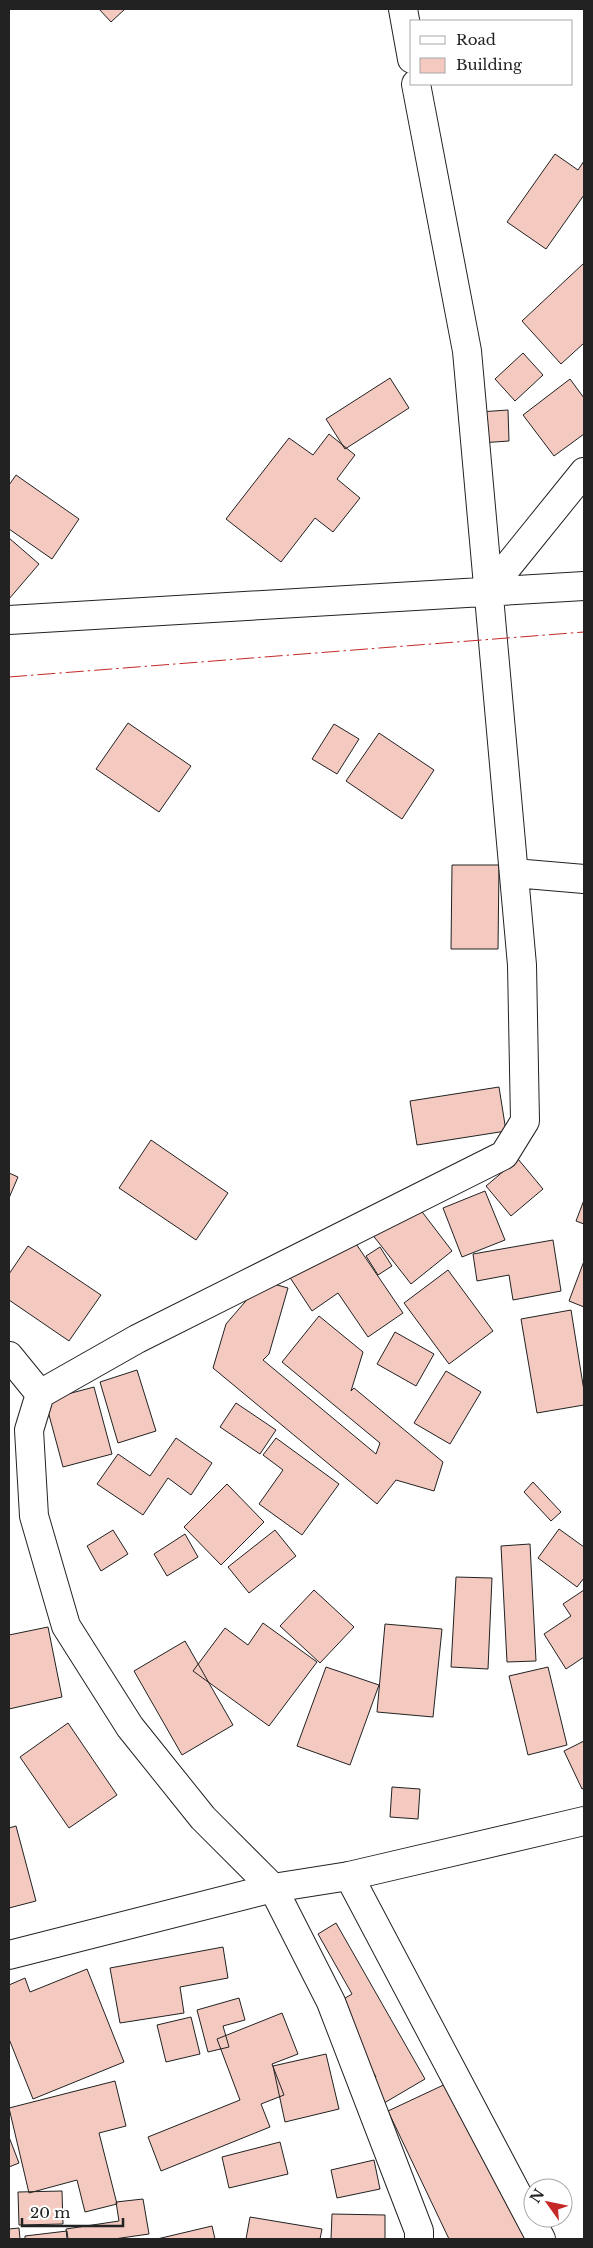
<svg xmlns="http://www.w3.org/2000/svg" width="593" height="2248" font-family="'Libre Baskerville',serif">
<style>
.building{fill:#f3c9c0;stroke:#222}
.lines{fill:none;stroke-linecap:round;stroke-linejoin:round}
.street-casing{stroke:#222;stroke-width:30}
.secondary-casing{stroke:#222;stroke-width:30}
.street{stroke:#fff;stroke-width:28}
.secondary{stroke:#fff;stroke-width:28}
.power{stroke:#c62828;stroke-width:1;stroke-dasharray:18 4 2.5 4;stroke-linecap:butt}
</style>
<rect width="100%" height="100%" fill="#fff"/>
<!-- building -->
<path class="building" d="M 99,9 L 125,9 L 111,22 Z
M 555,154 L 578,170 L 584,161 L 584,195 L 546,249 L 507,222 Z
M 584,263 L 584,343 L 561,364 L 522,321 Z
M 523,353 L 543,375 L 515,401 L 495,379 Z
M 390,378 L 409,408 L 345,449 L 326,419 Z
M 570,379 L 584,398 L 584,434 L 554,456 L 523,415 Z
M 508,410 L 509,441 L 480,443 L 479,412 Z
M 329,434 L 355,455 L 337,479 L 360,498 L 333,532 L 315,518 L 281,562 L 226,519 L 289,438 L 313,455 Z
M 16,475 L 79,519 L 52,559 L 9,529 L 9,485 Z
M 9,538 L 39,564 L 9,599 Z
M 128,723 L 191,766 L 159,812 L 96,769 Z
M 334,724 L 359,739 L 337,774 L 312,759 Z
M 379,733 L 434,770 L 402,819 L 346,781 Z
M 452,865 L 499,865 L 498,949 L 451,949 Z
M 499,1087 L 506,1131 L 417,1145 L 410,1101 Z
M 151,1140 L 228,1193 L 196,1240 L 119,1188 Z
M 518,1159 L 543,1189 L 511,1216 L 486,1186 Z
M 9,1173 L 18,1177 L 9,1198 Z
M 485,1191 L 505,1240 L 462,1257 L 443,1208 Z
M 410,1196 L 452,1251 L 411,1284 L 368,1229 Z
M 584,1200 L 584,1224 L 576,1221 Z
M 348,1232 L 403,1313 L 368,1337 L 338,1293 L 312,1311 L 287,1273 Z
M 553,1240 L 561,1291 L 513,1300 L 509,1275 L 477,1281 L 473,1254 Z
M 28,1246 L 101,1295 L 69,1341 L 9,1300 L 9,1274 Z
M 380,1247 L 392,1266 L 378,1275 L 366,1256 Z
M 584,1261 L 584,1307 L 569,1301 Z
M 448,1270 L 493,1331 L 449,1364 L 404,1303 Z
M 263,1281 L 288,1288 L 269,1354 L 263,1360 L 376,1454 L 380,1443 L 282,1362 L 319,1316 L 363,1352 L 351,1391 L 354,1388 L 443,1462 L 434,1491 L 396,1480 L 377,1504 L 213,1368 L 226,1324 Z
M 571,1310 L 584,1391 L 584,1405 L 537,1413 L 521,1319 Z
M 395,1332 L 434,1354 L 416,1386 L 377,1364 Z
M 137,1370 L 156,1431 L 118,1443 L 100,1382 Z
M 446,1371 L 481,1392 L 450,1444 L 414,1423 Z
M 94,1387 L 112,1454 L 63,1467 L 45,1400 Z
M 236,1403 L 276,1430 L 260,1454 L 220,1427 Z
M 176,1438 L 212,1463 L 191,1495 L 168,1478 L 143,1515 L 97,1484 L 118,1454 L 150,1476 Z
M 276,1438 L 339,1484 L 302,1535 L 259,1504 L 283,1470 L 263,1455 Z
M 533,1482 L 561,1512 L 551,1521 L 524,1492 Z
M 227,1484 L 264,1522 L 221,1565 L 184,1527 Z
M 559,1529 L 584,1547 L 584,1578 L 577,1587 L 538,1558 Z
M 113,1530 L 128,1554 L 101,1571 L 87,1546 Z
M 275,1530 L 296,1556 L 249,1593 L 228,1567 Z
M 185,1534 L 198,1557 L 167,1576 L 154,1554 Z
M 530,1544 L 536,1661 L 507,1662 L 501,1546 Z
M 456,1577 L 492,1578 L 488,1669 L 451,1667 Z
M 314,1590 L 354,1627 L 320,1663 L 280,1626 Z
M 584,1590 L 584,1657 L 566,1669 L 544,1634 L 571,1616 L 563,1604 Z
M 263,1623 L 317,1662 L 269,1726 L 193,1671 L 225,1628 L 248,1645 Z
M 385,1624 L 442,1629 L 433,1717 L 377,1712 Z
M 48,1627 L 62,1697 L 9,1709 L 9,1635 Z
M 185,1641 L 233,1725 L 182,1755 L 134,1671 Z
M 326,1667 L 379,1685 L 350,1765 L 297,1746 Z
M 548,1667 L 567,1745 L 528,1755 L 509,1676 Z
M 68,1723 L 117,1795 L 69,1828 L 20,1757 Z
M 584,1741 L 584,1788 L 582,1789 L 564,1751 Z
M 392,1787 L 420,1789 L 418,1819 L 390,1817 Z
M 16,1826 L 36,1901 L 9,1908 L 9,1828 Z
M 336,1923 L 425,2079 L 379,2106 L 366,2082 L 376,2077 L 335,2004 L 352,1994 L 318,1934 Z
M 223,1947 L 228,1978 L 180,1987 L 184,2013 L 120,2023 L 110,1968 Z
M 87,1969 L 124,2062 L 33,2099 L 9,2039 L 9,1985 L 25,1978 L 30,1992 Z
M 239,1998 L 245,2020 L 223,2026 L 229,2047 L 208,2052 L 197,2010 Z
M 282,2013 L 298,2054 L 272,2064 L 284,2095 L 261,2104 L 270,2127 L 161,2171 L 148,2137 L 240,2100 L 217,2039 Z
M 191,2017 L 200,2054 L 166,2062 L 157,2025 Z
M 326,2054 L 339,2109 L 285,2122 L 273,2066 Z
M 115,2081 L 126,2126 L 99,2133 L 117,2204 L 85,2212 L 77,2180 L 29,2193 L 9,2108 Z
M 452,2081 L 527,2239 L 449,2239 L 388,2111 Z
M 9,2137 L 19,2163 L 9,2167 Z
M 280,2142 L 288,2174 L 229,2188 L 222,2157 Z
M 374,2160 L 380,2189 L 337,2198 L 331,2170 Z
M 62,2191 L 63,2224 L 19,2225 L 18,2192 Z
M 143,2199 L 149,2234 L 114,2239 L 67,2239 L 66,2229 L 119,2221 L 116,2202 Z
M 332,2214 L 385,2215 L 385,2239 L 331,2239 Z
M 250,2217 L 322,2229 L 320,2239 L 246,2239 Z
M 212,2226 L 215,2239 L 157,2239 Z
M 19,2228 L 20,2239 L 9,2239 L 9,2229 Z
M 67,2231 L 68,2239 L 25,2239 L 25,2236 Z"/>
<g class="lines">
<!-- street casing -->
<g class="street-casing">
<path id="street" d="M 403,9 L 412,59
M 416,84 L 467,351 L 522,965 L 525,1121 L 504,1155 L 137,1339 L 40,1394 L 29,1430 L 34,1516 L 66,1626 L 130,1727 L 203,1818 L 273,1888 L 331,2002 L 419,2231 L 419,2239
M 487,592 L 584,472
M 9,620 L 584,586
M 514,873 L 584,879
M 9,1356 L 40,1394
M 349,1876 L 541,2239"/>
</g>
<!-- secondary casing -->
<g class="secondary-casing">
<path id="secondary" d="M 9,1955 L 273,1888 L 349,1876 L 584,1821"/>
</g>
<!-- street -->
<use href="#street" class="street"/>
<!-- secondary -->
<use href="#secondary" class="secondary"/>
<!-- power -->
<path class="power" d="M 9,677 L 584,632"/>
</g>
<!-- border -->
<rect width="593" height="2248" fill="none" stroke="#222222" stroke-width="20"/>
<!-- legend -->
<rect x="410" y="20" width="162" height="65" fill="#ffffff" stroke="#a7a7a7"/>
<rect x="420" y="36" width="25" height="8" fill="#ffffff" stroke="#a7a7a7"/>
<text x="456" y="45" font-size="15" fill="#222222">Road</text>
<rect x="420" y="58" width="25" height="15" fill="#f3c9c0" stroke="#a7a7a7"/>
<text x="456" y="70" font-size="15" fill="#222222">Building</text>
<!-- north arrow -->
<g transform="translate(548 2203) rotate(303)"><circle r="24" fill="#ffffff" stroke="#a7a7a7"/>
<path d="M0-4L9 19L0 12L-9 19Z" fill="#c62828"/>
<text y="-8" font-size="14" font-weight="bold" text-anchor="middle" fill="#222222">N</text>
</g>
<!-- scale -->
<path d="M22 2218v8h101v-8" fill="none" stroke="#222222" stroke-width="2.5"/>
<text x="30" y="2218" font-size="15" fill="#222222" stroke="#ffffff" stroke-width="4" paint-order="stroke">20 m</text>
</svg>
